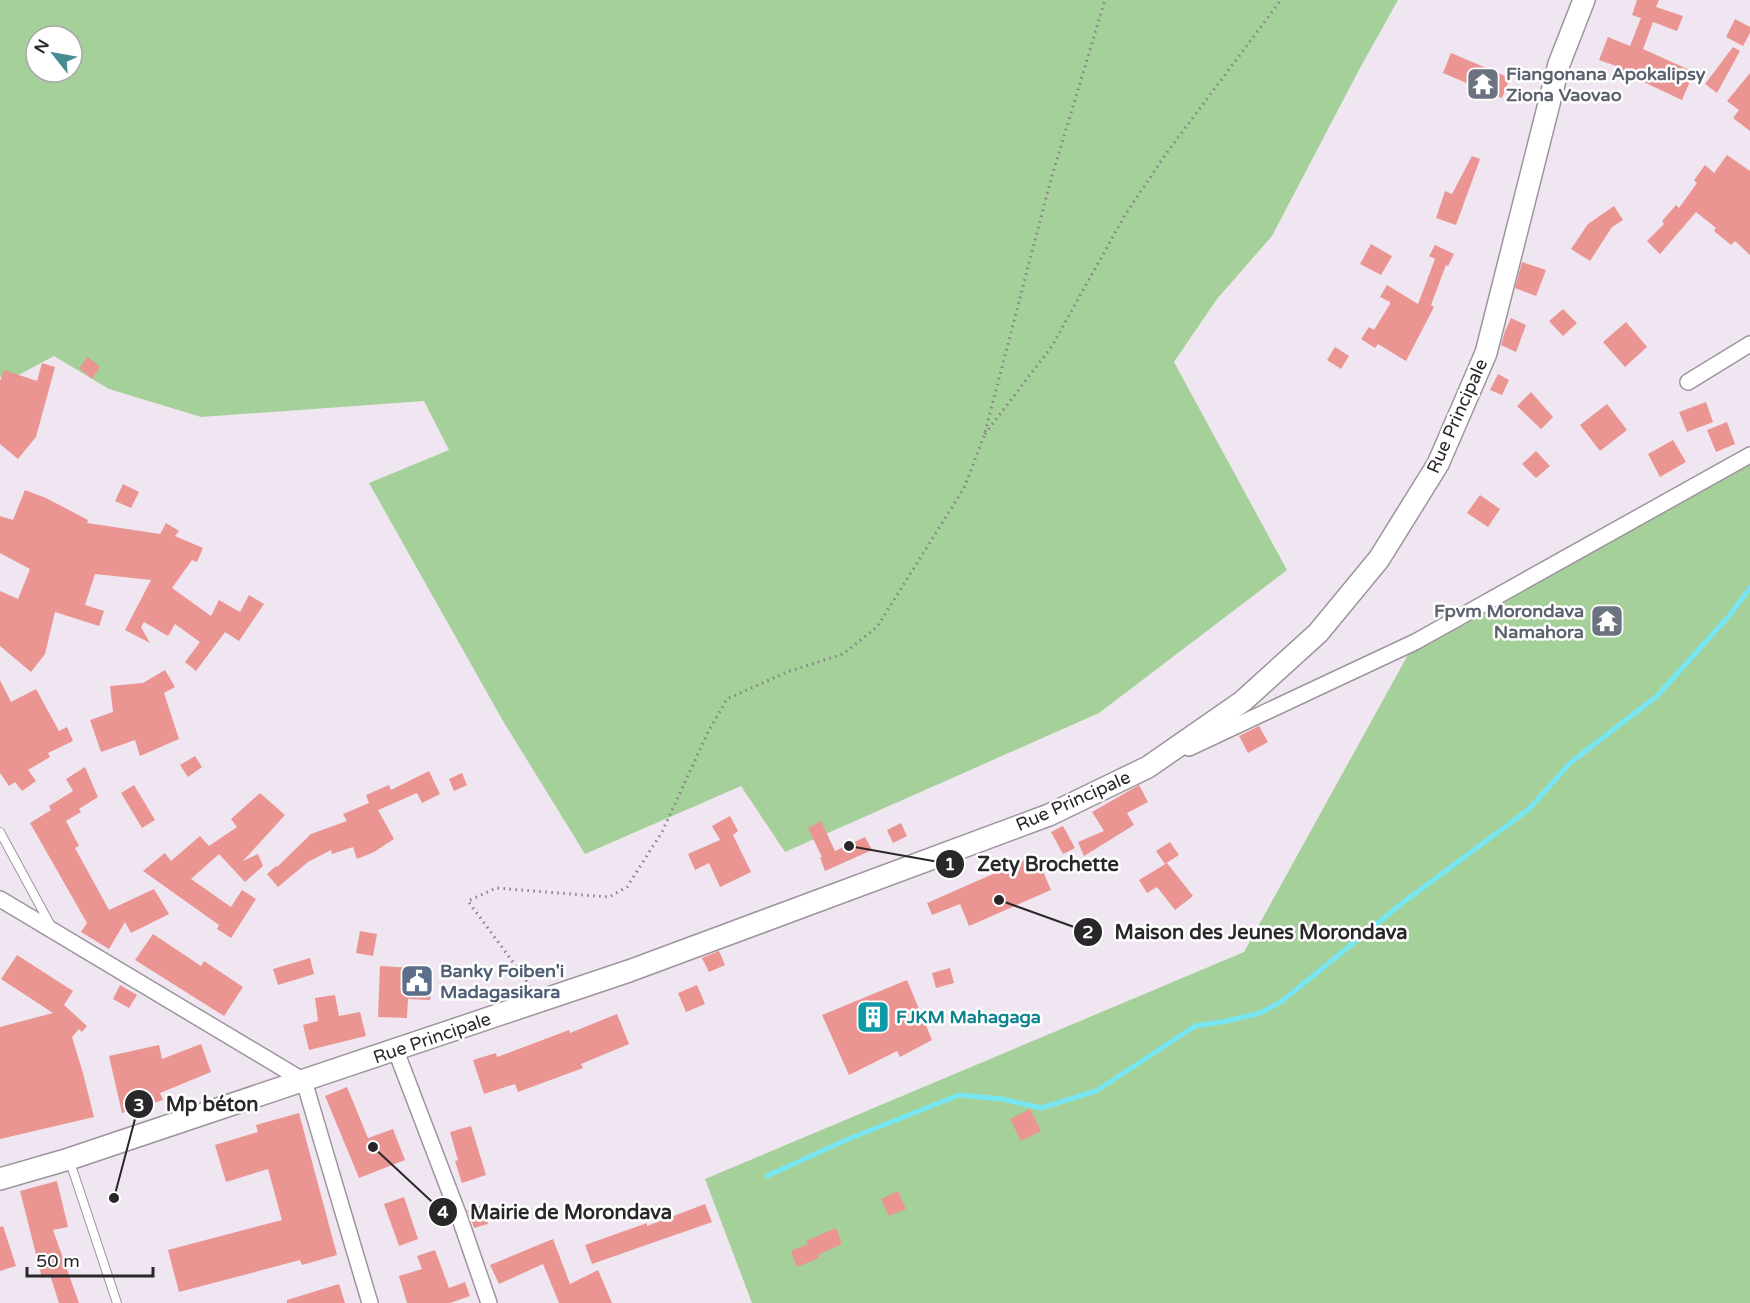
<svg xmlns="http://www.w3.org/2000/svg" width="1750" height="1303" font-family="'Varela Round',sans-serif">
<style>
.green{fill:#a6d09a;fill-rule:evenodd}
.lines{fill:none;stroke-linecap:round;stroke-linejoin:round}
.stream{stroke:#77e6f2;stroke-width:5}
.building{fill:#ea9592}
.lane-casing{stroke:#9d949e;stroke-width:10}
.street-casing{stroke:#9d949e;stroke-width:18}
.secondary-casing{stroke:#9d949e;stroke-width:24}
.path{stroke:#868087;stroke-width:3;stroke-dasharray:1.5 4.5;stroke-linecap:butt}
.lane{stroke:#fff;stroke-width:8}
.street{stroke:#fff;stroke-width:15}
.secondary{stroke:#fff;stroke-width:21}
.labels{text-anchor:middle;stroke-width:5;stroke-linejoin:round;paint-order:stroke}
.worship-label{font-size:18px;font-weight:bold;fill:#5b616d;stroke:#fff;text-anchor:start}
.street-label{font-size:18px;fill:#2a272b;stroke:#fff}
.service-label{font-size:18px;font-weight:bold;fill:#4e5e75;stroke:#fff;text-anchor:start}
.culture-label{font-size:18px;font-weight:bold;fill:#0d838f;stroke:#fff;text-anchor:start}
.leader{fill:none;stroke:#2a272b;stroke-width:2}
.callout-dot{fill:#2a272b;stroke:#fff;stroke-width:2}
.mark-label{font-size:18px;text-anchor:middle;font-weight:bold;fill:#fff}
.callout-label{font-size:20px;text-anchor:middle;font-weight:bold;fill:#2a272b;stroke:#fff;stroke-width:5;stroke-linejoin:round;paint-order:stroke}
</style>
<rect width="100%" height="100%" fill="#f0e6f1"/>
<!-- green -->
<path class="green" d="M 0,0 L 1398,0 L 1360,68 L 1272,236 L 1217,299 L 1174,362 L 1287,570 L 1099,713 L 785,852 L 741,786 L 585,854 L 503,721 L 369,483 L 449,450 L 424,401 L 201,417 L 109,389 L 54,356 L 13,378 L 0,377 ZM 36,36 L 72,36 L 72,72 L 36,72 Z
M 1750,455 L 1750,1303 L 752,1303 L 705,1179 L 1244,952 L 1415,642 Z"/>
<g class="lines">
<!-- stream -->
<path class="stream" d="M 767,1176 L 846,1140 L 959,1095 L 1002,1099 L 1041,1108 L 1096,1091 L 1195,1026 L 1227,1021 L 1260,1013 L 1281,1002 L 1401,904 L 1528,810 L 1570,763 L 1657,696 L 1728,617 L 1750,588"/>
</g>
<!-- building -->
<path class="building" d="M 1637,0 L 1659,0 L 1656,7 L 1683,16 L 1677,31 L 1653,22 L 1643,49 L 1694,72 L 1682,100 L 1635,78 L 1634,80 L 1613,73 L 1616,66 L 1599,60 L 1608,37 L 1630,46 L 1641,18 L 1632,15 Z
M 1735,19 L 1750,27 L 1750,33 L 1743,46 L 1726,37 Z
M 1733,47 L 1740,51 L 1717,93 L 1705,84 Z
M 1451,53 L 1510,78 L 1502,98 L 1443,73 Z
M 1750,73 L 1750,131 L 1733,118 L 1739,110 L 1727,101 Z
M 1727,155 L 1750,171 L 1750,255 L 1735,241 L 1731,245 L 1714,231 L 1716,228 L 1696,212 L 1660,254 L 1647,241 L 1664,224 L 1662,221 L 1676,205 L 1679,208 L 1697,183 L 1694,180 L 1705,165 L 1714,173 Z
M 1472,156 L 1480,159 L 1456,225 L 1436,218 L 1445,191 L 1452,194 Z
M 1614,206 L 1623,220 L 1612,227 L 1590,261 L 1571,249 L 1588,224 Z
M 1371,244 L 1392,256 L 1381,275 L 1360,264 Z
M 1435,245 L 1454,254 L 1448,266 L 1446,265 L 1431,305 L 1434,307 L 1406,361 L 1378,344 L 1375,348 L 1361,339 L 1369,327 L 1374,330 L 1390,304 L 1390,302 L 1380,297 L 1387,285 L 1418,304 L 1435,259 L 1429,256 Z
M 1522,262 L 1546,270 L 1536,296 L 1515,288 Z
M 1563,309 L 1577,323 L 1563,336 L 1549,321 Z
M 1511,318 L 1526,325 L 1516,352 L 1501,345 L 1505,331 Z
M 1626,322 L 1647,347 L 1625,367 L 1603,342 Z
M 1335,347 L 1349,356 L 1341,369 L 1327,360 Z
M 88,357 L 100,367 L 92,379 L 79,368 Z
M 42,363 L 55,367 L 36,437 L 18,459 L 0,444 L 0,381 L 4,370 L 37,381 Z
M 1498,374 L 1509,380 L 1502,395 L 1490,390 Z
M 1531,392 L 1553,417 L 1541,429 L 1517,406 Z
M 1706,402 L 1713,422 L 1687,432 L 1679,412 Z
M 1607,404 L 1627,430 L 1600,451 L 1580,425 Z
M 1727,422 L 1735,444 L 1716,452 L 1707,430 Z
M 1673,440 L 1686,462 L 1660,477 L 1648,454 Z
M 1536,451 L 1550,466 L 1536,478 L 1522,464 Z
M 123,484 L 139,492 L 131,508 L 115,501 Z
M 25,490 L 46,498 L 88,520 L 87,523 L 160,534 L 166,523 L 179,531 L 175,536 L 203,548 L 197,562 L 192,560 L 172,588 L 211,616 L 219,600 L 240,612 L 249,595 L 264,604 L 239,641 L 225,632 L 196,671 L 185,662 L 200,642 L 175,624 L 168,636 L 144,622 L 141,627 L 150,643 L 125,630 L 151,580 L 95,574 L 85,605 L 104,611 L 99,626 L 55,612 L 45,654 L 31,672 L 0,646 L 0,591 L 18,599 L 30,569 L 0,553 L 0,516 L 13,520 Z
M 1480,495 L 1500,509 L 1488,527 L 1467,513 Z
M 165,670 L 175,687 L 164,693 L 179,739 L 140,756 L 135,740 L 101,752 L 90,720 L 113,712 L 110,686 L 143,683 Z
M 0,680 L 11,702 L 36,689 L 59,731 L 67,727 L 73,741 L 48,753 L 50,757 L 28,770 L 36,781 L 22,791 L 15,782 L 9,786 L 0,773 Z
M 1259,726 L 1268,742 L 1248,753 L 1239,736 Z
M 195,756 L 202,767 L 188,777 L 180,765 Z
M 85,767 L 98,797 L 79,809 L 81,812 L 66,821 L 79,846 L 75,848 L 109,910 L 154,889 L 169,914 L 131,933 L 125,922 L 109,949 L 81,932 L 87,923 L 30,823 L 51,810 L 49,806 L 73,791 L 66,779 Z
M 429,771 L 440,794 L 422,803 L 417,793 L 378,810 L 394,839 L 374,852 L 357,859 L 353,847 L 332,854 L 331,850 L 308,862 L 278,887 L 267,874 L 276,866 L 277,867 L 311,834 L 347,821 L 343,814 L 369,803 L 366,795 L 389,785 L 391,790 Z
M 462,773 L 467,785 L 454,791 L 449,779 Z
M 134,785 L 155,820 L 142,828 L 121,793 Z
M 1139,785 L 1148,802 L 1127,813 L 1134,825 L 1084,856 L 1078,842 L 1104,831 L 1092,812 Z
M 260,793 L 285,815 L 243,861 L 258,854 L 263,866 L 245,882 L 219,854 L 191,879 L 231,907 L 242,890 L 256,899 L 231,938 L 217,929 L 219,925 L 143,871 L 165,853 L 171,861 L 200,836 L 209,846 L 237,827 L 231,819 Z
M 730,816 L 738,831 L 733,835 L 751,872 L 720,887 L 709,863 L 695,870 L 688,854 L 720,840 L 712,826 Z
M 821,821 L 835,851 L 865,837 L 872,850 L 825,871 L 820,857 L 822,857 L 808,828 Z
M 901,823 L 907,836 L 893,843 L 887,830 Z
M 1063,826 L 1075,848 L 1063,854 L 1051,832 Z
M 1170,842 L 1179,855 L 1165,864 L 1156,851 Z
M 1036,855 L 1051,890 L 969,926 L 960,904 L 932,915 L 927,903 Z
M 1167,863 L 1193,896 L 1175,910 L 1157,887 L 1147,893 L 1139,880 Z
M 360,931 L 377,934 L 373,956 L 356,953 Z
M 153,934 L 201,966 L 204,961 L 243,987 L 224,1016 L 135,960 Z
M 719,951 L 725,965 L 709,972 L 702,958 Z
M 17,955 L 73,991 L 64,1005 L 87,1026 L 82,1032 L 79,1029 L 72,1037 L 83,1073 L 94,1117 L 0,1139 L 0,1027 L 53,1013 L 1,979 Z
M 310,958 L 314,974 L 278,985 L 273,969 Z
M 380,966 L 432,969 L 430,1000 L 408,999 L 407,1018 L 378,1017 Z
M 950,968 L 954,983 L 936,988 L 932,973 Z
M 907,980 L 932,1040 L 900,1057 L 897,1051 L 849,1075 L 822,1015 Z
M 120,985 L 137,995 L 129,1008 L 113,999 Z
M 697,985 L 705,1004 L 686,1012 L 678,993 Z
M 335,995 L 339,1016 L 360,1012 L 366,1036 L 309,1050 L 303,1025 L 318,1021 L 315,998 Z
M 617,1014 L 629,1044 L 581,1064 L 583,1068 L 518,1092 L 515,1084 L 484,1094 L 473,1060 L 496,1053 L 497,1057 L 569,1030 L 570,1033 Z
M 201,1044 L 211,1072 L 160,1093 L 163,1100 L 122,1113 L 109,1056 L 159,1045 L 162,1059 Z
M 347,1087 L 368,1138 L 393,1129 L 405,1160 L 359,1178 L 325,1096 Z
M 1030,1109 L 1041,1131 L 1021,1141 L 1010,1119 Z
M 299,1113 L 337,1255 L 302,1265 L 300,1260 L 179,1292 L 168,1250 L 282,1220 L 268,1169 L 226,1182 L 215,1145 L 258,1132 L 256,1125 Z
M 471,1126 L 486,1175 L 462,1183 L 455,1161 L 458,1160 L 450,1132 Z
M 57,1181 L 68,1227 L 53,1230 L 79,1303 L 59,1303 L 50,1275 L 42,1278 L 20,1191 Z
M 898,1191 L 906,1209 L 889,1216 L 881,1199 Z
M 404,1197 L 418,1239 L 399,1246 L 384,1204 Z
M 705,1204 L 712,1222 L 592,1264 L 585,1245 L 647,1223 L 647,1226 Z
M 482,1205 L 488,1224 L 474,1228 L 468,1210 Z
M 3,1226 L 16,1266 L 0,1271 L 0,1227 Z
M 836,1228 L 842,1244 L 818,1255 L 819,1258 L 797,1267 L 791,1251 L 808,1244 L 806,1241 Z
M 553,1239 L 570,1284 L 598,1270 L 612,1303 L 559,1303 L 543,1264 L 499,1284 L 490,1265 Z
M 435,1250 L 449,1288 L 465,1282 L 470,1296 L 450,1303 L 407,1303 L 399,1276 L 422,1269 L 417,1256 Z
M 339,1284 L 345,1303 L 287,1303 L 287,1300 Z"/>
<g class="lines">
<!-- lane casing -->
<g class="lane-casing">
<path id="lane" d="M 0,832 L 51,926
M 69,1159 L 117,1303"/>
</g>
<!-- street casing -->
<g class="street-casing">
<path id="street" d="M 1688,382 L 1750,344
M 1189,748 L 1415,642 L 1750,455
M 0,899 L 304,1081 L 370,1303
M 396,1051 L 459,1216 L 489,1303"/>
</g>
<!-- secondary casing -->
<g class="secondary-casing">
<path id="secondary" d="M 0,1179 L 69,1159 L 629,971 L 1049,815 L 1148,767 L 1243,701 L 1318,633 L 1379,559 L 1438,464 L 1486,353 L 1559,64 L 1584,0"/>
</g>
<!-- path -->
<path class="path" d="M 985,434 L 1052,346 L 1125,215 L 1168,151 L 1281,0
M 529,987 L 526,980 L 468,901 L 496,888 L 609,897 L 627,887 L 662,832 L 708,732 L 727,699 L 787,672 L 843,654 L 877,627 L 964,488 L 984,436 L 1051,179 L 1105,0"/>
<!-- lane -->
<use href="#lane" class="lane"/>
<!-- street -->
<use href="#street" class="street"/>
<!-- secondary -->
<use href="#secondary" class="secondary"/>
</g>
<!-- icons -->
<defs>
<g id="temple-square" transform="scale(1.725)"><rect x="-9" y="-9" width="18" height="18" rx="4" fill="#6b7280" stroke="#fff"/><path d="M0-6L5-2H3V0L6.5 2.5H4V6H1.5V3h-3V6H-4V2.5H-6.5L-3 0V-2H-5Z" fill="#fff"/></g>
<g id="civic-square" transform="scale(1.725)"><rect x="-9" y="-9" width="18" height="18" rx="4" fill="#5c6f8a" stroke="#fff"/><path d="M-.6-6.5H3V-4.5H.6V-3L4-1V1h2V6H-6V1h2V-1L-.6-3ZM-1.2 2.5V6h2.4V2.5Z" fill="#fff"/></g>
<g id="building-square" transform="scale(1.725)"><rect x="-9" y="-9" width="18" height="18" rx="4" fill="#0f9aa8" stroke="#fff"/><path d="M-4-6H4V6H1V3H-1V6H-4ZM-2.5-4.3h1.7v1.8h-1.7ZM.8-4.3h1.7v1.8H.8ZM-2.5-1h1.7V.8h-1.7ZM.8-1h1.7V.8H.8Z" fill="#fff"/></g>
</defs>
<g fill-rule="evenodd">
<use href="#temple-square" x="1483" y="84"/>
<use href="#temple-square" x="1607" y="621"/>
<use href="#civic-square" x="417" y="981"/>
<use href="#building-square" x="873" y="1017"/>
</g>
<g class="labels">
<!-- worship labels -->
<g class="worship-label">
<text x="1506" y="80">Fiangonana Apokalipsy<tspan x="1506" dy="21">Ziona Vaovao</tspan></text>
<text x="1584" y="617" text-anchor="end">Fpvm Morondava<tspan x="1584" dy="21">Namahora</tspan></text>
</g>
<!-- street labels -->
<g class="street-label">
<text transform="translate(1457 416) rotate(-66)" y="6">Rue Principale</text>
<text transform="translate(1073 801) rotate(-24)" y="6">Rue Principale</text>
<text transform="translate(432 1038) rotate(-19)" y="6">Rue Principale</text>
</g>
<!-- service labels -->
<g class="service-label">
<text x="440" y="977">Banky Foiben'i<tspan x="440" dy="21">Madagasikara</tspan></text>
</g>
<!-- culture labels -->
<g class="culture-label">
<text x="896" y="1023">FJKM Mahagaga</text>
</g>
</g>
<!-- callouts -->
<path class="leader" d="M849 846L950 864M999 900L1088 932M114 1198L139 1104M373 1147L443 1212"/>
<g class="callout-dot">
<circle cx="849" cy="846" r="6"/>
<circle cx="999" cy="900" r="6"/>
<circle cx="114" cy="1198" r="6"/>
<circle cx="373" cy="1147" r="6"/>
<circle cx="950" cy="864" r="15"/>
<circle cx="1088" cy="932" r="15"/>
<circle cx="139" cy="1104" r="15"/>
<circle cx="443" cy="1212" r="15"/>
</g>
<g class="mark-label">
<text x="950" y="870">1</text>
<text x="1088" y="938">2</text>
<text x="139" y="1111">3</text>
<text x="443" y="1218">4</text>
</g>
<g class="callout-label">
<text x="1048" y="871">Zety Brochette</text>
<text x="1261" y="939">Maison des Jeunes Morondava</text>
<text x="212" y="1111">Mp béton</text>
<text x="571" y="1219">Mairie de Morondava</text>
</g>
<!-- north arrow -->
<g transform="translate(54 54) rotate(301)"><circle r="28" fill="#ffffff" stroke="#aaa9aa" stroke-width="1.5"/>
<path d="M0-4.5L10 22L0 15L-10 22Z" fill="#458d92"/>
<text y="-9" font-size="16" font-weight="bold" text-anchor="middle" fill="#2a272b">N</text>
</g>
<!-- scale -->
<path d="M27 1267v9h126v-9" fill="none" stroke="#2a272b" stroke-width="3"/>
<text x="36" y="1267" font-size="18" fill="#2a272b" stroke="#ffffff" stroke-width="4.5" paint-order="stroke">50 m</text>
</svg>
